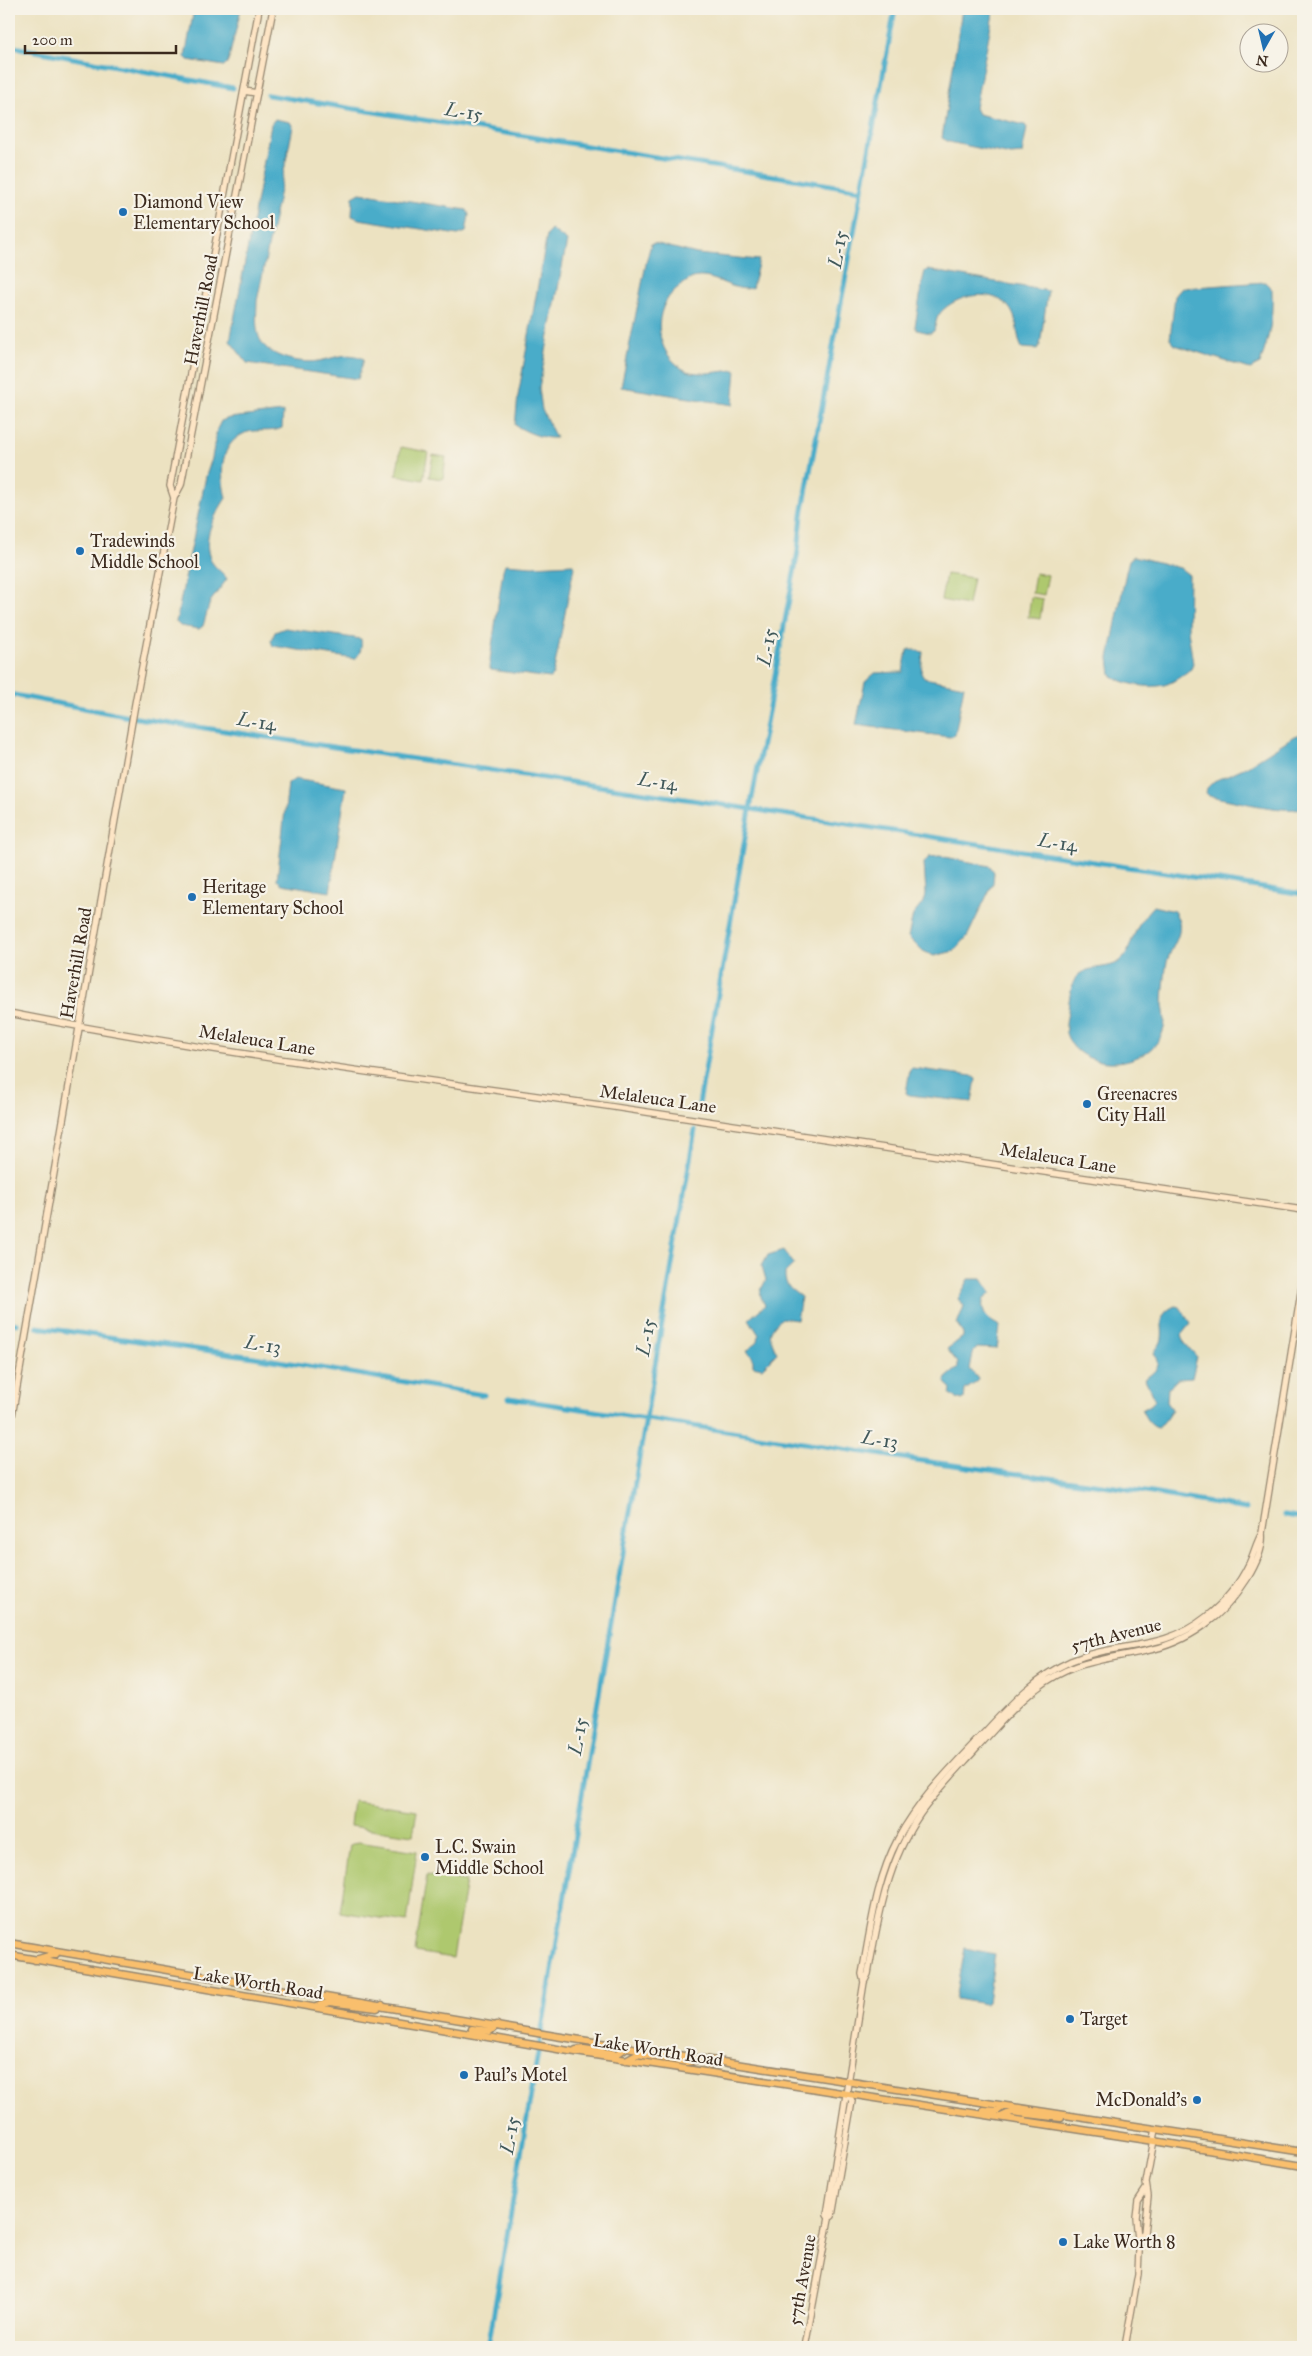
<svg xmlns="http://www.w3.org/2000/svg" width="1312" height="2356" font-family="'IM FELL Great Primer',serif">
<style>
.green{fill:#aec86e;stroke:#747946}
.water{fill:#49acc9;stroke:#426b74}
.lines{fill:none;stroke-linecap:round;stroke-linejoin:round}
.canal{stroke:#49acc9;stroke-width:5}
.secondary-casing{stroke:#948670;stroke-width:8}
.primary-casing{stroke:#948670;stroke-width:9}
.secondary{stroke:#fde5c5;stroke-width:5.5}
.primary{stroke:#f9bf6d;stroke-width:6}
.poi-dot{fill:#1f6fb2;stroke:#f7f3e8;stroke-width:2}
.labels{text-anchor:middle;stroke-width:4.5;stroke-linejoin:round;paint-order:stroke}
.poi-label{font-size:18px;fill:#3b2a1e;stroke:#f7f3e8;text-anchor:start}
.street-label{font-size:18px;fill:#3b2a1e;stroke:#f7f3e8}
.water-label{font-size:19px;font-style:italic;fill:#40585a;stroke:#f7f3e8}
</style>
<rect width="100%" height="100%" fill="#f7f3e8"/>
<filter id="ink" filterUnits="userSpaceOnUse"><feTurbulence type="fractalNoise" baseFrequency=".02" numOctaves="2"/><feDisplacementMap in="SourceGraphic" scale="10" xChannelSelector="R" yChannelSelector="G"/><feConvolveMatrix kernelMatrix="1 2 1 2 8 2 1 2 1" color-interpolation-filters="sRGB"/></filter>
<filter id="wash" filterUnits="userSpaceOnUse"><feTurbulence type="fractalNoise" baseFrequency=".0096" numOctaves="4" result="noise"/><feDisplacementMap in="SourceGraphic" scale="20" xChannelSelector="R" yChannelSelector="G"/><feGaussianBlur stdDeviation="1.12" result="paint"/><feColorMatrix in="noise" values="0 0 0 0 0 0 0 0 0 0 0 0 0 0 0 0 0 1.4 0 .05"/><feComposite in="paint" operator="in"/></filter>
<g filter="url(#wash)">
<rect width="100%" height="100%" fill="#ece2c1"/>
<!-- green -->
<path class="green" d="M 401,447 L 428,452 L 423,480 L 396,475 Z
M 433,455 L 446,457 L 443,479 L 429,477 Z
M 1035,573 L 1048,575 L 1044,595 L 1032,593 Z
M 946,574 L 973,578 L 968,605 L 941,600 Z
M 1031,597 L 1043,599 L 1040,619 L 1028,617 Z
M 353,1801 L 417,1810 L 413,1835 L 350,1826 Z
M 358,1842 L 417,1851 L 407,1922 L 340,1912 L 350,1845 Z
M 427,1875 L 466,1881 L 453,1958 L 415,1952 Z"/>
<!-- water -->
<path class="water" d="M 194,9 L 241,9 L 228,62 L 224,66 L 188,60 L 185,57 Z
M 962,9 L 994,9 L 975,108 L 978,114 L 1025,125 L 1027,128 L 1022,154 L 1011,155 L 949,142 L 942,138 Z
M 275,119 L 290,122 L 293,127 L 257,301 C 257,314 254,331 262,343 C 273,358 301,364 319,361 C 335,358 348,351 364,359 L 358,379 L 247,363 L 230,341 L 271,124 Z
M 360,193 L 467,210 L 469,215 L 466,232 L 458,235 L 359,219 L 352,216 L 353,197 Z
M 551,229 L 567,241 L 539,388 L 542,410 L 556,438 C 542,439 526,432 515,425 L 518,396 L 547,235 Z
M 654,243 L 697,254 L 759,260 L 752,288 C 733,293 713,272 693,278 C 690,279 686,282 683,284 C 653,302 651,346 680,367 C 694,378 719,371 736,370 L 733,405 L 621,387 L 647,259 L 651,244 Z
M 928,270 L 1048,291 L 1040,345 L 1037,349 L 1022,348 C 1015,335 1020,319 1007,305 C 989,287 951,296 938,316 C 936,320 935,327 934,331 L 930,333 L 917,330 L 915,326 L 923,279 L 925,271 Z
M 1265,282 L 1272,289 C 1273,321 1270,334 1260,364 L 1250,369 L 1175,345 L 1170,339 L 1175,296 L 1182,288 Z
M 283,412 L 282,428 C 270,434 253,427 241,435 C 218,448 221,477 226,498 C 214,517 201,538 211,561 C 215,568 223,572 227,579 L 210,602 L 203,626 L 199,629 L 180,626 L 176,622 L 206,476 L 212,458 L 217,429 L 221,421 L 229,418 Z
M 1134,556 L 1180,568 L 1189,575 L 1188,630 L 1193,664 L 1191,669 C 1184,674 1173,683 1164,685 C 1149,689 1122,684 1111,675 L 1109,658 L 1126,572 L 1129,560 Z
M 505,564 L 532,566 L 573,564 L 574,567 L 553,675 L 550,678 L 491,670 L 489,667 L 503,570 Z
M 285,628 L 361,639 C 362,647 361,653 355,659 L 273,646 L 271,641 L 275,632 Z
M 910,649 L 923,652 L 921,673 L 924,678 L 964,686 L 955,735 L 950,737 L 856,725 L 865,682 L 875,673 L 903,672 L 907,651 Z
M 1303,733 L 1303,803 L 1301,808 C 1286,814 1228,799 1209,796 L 1206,793 L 1207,788 L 1214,781 L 1246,767 L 1294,736 Z
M 295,779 L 346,788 L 330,892 L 282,884 L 277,880 L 288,784 Z
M 940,856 L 990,866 L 994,872 L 993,883 L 967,937 L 954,951 L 934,956 L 921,950 L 908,937 L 913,915 L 922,904 L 926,894 L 924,863 L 929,857 Z
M 1153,906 L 1174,911 C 1189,934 1169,945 1166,967 C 1165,979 1163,993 1163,1005 C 1164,1012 1166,1021 1164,1028 C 1154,1070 1078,1075 1066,1033 C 1065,1027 1067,1018 1068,1011 C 1069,1001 1070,990 1074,981 C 1081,965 1104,970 1117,963 C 1129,957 1129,945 1134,935 C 1139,924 1145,914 1153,906 Z
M 912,1068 L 972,1076 L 976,1079 L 972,1102 L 909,1095 L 906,1093 L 910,1069 Z
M 784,1250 L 794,1264 L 785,1273 C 784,1286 792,1290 801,1297 L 797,1320 L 782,1318 C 766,1332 769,1335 777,1353 L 762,1368 L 753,1366 L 753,1358 L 747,1351 L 758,1341 L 759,1335 L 749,1319 L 765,1305 C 758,1294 760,1291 766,1280 L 762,1266 L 768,1255 Z
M 969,1279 L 982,1279 L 991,1293 L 983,1300 C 981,1315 988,1320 1000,1326 L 997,1349 L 977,1348 L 973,1353 L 970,1369 L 978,1379 L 977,1382 L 965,1390 L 964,1399 L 962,1400 L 950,1395 L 951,1389 L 945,1381 L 946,1378 L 958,1368 L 958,1363 L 947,1349 L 963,1337 L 963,1333 L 957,1324 L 964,1306 L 958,1299 Z
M 1175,1306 L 1180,1307 L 1191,1323 L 1181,1335 L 1184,1342 L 1197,1357 L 1192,1378 L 1178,1379 L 1168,1388 L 1167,1402 L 1172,1409 C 1171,1412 1161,1427 1158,1428 C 1150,1426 1145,1418 1142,1410 L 1152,1404 L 1155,1399 L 1145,1379 C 1156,1370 1163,1366 1154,1353 C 1156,1348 1159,1347 1161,1342 C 1166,1328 1154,1315 1175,1306 Z
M 965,1948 L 995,1954 L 988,2002 L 985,2004 L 956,1999 Z"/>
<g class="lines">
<!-- canal -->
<path class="canal" d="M 9,46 L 233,88
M 268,95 L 862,190
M 9,694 L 130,717 L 646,793 L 1303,894
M 698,1110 L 750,809 L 798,551 L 802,515 L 895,9
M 9,1322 L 17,1324
M 37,1327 L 254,1357 L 484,1395
M 509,1398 L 916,1460 L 1116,1487 L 1246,1509
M 1284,1515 L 1303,1518
M 488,2347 L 695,1130"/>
</g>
</g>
<g filter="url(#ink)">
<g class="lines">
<!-- secondary casing -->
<g class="secondary-casing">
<path id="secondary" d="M 244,91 L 257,93
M 174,498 L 170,486 L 259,9
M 9,1013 C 211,1053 416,1078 620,1108 C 848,1141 1075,1178 1303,1210
M 9,1433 L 135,704 C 148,635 161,567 174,498 L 181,485 L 273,9
M 864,1982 L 862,1974 C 871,1928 876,1880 898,1839 C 920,1798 953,1766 984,1733 C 1010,1705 1035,1677 1071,1661 C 1118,1641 1161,1653 1206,1617 C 1224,1603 1239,1585 1249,1564 C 1254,1554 1256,1543 1262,1533
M 829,2218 L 832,2216 L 852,2101 L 848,2094
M 1138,2237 L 1144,2233 L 1148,2196 L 1146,2183 L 1156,2129
M 805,2347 L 829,2218 L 827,2215 L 864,1982 L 868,1974 C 878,1918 887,1862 920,1814 C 937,1790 958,1769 977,1748 C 996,1728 1014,1705 1036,1689 C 1071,1661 1103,1660 1145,1651 C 1188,1643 1224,1616 1247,1579 C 1255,1566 1264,1549 1262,1533 L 1303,1280
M 1125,2347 L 1138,2274 L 1139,2251 L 1136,2217 L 1138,2201 L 1146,2189"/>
</g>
<!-- primary casing -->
<g class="primary-casing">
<path id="primary" d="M 9,1943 L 555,2036 L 1303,2152
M 9,1955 L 569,2051 L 1154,2141 L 1303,2166
M 35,1960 L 56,1954
M 316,2007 L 329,2002 L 377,2008 L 382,2005
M 472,2029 L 490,2031 L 497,2025
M 576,2050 L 584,2049 L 617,2054 L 628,2046
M 626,2060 L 637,2054 L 687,2062 L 698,2060
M 984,2110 L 997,2111 L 1004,2106
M 1001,2117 L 1012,2112 L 1061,2118"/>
</g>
<!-- secondary -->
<use href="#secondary" class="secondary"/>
<!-- primary -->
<use href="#primary" class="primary"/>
</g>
</g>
<!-- markers -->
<g class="poi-dot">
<circle cx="123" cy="212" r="5"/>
<circle cx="80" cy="551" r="5"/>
<circle cx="192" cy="897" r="5"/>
<circle cx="1087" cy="1104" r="5"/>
<circle cx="425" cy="1857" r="5"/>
<circle cx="1070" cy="2019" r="5"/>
<circle cx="464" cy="2075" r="5"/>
<circle cx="1197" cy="2100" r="5"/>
<circle cx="1063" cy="2242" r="5"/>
</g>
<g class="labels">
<!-- poi labels -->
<g class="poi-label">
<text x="133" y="208">Diamond View<tspan x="133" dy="21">Elementary School</tspan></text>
<text x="90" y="547">Tradewinds<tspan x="90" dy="21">Middle School</tspan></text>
<text x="202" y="893">Heritage<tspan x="202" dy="21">Elementary School</tspan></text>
<text x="1097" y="1100">Greenacres<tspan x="1097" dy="21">City Hall</tspan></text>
<text x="435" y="1853">L.C. Swain<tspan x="435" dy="21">Middle School</tspan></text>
<text x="1080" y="2025">Target</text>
<text x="474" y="2081">Paul's Motel</text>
<text x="1187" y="2106" text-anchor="end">McDonald's</text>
<text x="1073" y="2248">Lake Worth 8</text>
</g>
<!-- street labels -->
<g class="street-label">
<text transform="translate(201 310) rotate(-79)" y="6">Haverhill Road</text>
<text transform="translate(76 963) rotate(-80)" y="6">Haverhill Road</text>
<text transform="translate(257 1040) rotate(9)" y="6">Melaleuca Lane</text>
<text transform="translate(658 1099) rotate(8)" y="6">Melaleuca Lane</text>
<text transform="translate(1058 1158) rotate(9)" y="6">Melaleuca Lane</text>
<text transform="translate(1116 1635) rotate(-14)" y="6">57th Avenue</text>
<text transform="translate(258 1983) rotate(9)" y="6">Lake Worth Road</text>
<text transform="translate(658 2050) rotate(9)" y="6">Lake Worth Road</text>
<text transform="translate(802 2280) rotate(-80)" y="6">57th Avenue</text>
</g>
<!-- water labels -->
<g class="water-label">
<text transform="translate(464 111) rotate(9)" y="7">L-15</text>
<text transform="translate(837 249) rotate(-80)" y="7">L-15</text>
<text transform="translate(766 647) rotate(-80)" y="7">L-15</text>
<text transform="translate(257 721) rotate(9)" y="7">L-14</text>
<text transform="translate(658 781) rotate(9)" y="7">L-14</text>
<text transform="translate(1058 842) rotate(9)" y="7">L-14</text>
<text transform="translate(645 1337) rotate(-80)" y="7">L-15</text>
<text transform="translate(263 1344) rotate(9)" y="7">L-13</text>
<text transform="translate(880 1439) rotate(9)" y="7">L-13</text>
<text transform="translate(577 1736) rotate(-80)" y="7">L-15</text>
<text transform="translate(509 2135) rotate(-80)" y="7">L-15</text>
</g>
</g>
<!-- margin -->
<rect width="1312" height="2356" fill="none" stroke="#f7f3e8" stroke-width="30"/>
<!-- north arrow -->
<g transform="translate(1264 48) rotate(188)"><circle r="24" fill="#f7f3e8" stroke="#aca397"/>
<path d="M0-4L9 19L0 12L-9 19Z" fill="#1f6fb2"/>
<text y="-8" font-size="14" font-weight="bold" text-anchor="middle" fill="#3b2a1e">N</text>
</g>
<!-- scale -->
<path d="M25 45v8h151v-8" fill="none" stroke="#3b2a1e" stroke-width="2.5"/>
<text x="32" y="45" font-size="15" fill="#3b2a1e" stroke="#f7f3e8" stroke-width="4" paint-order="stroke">200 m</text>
</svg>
